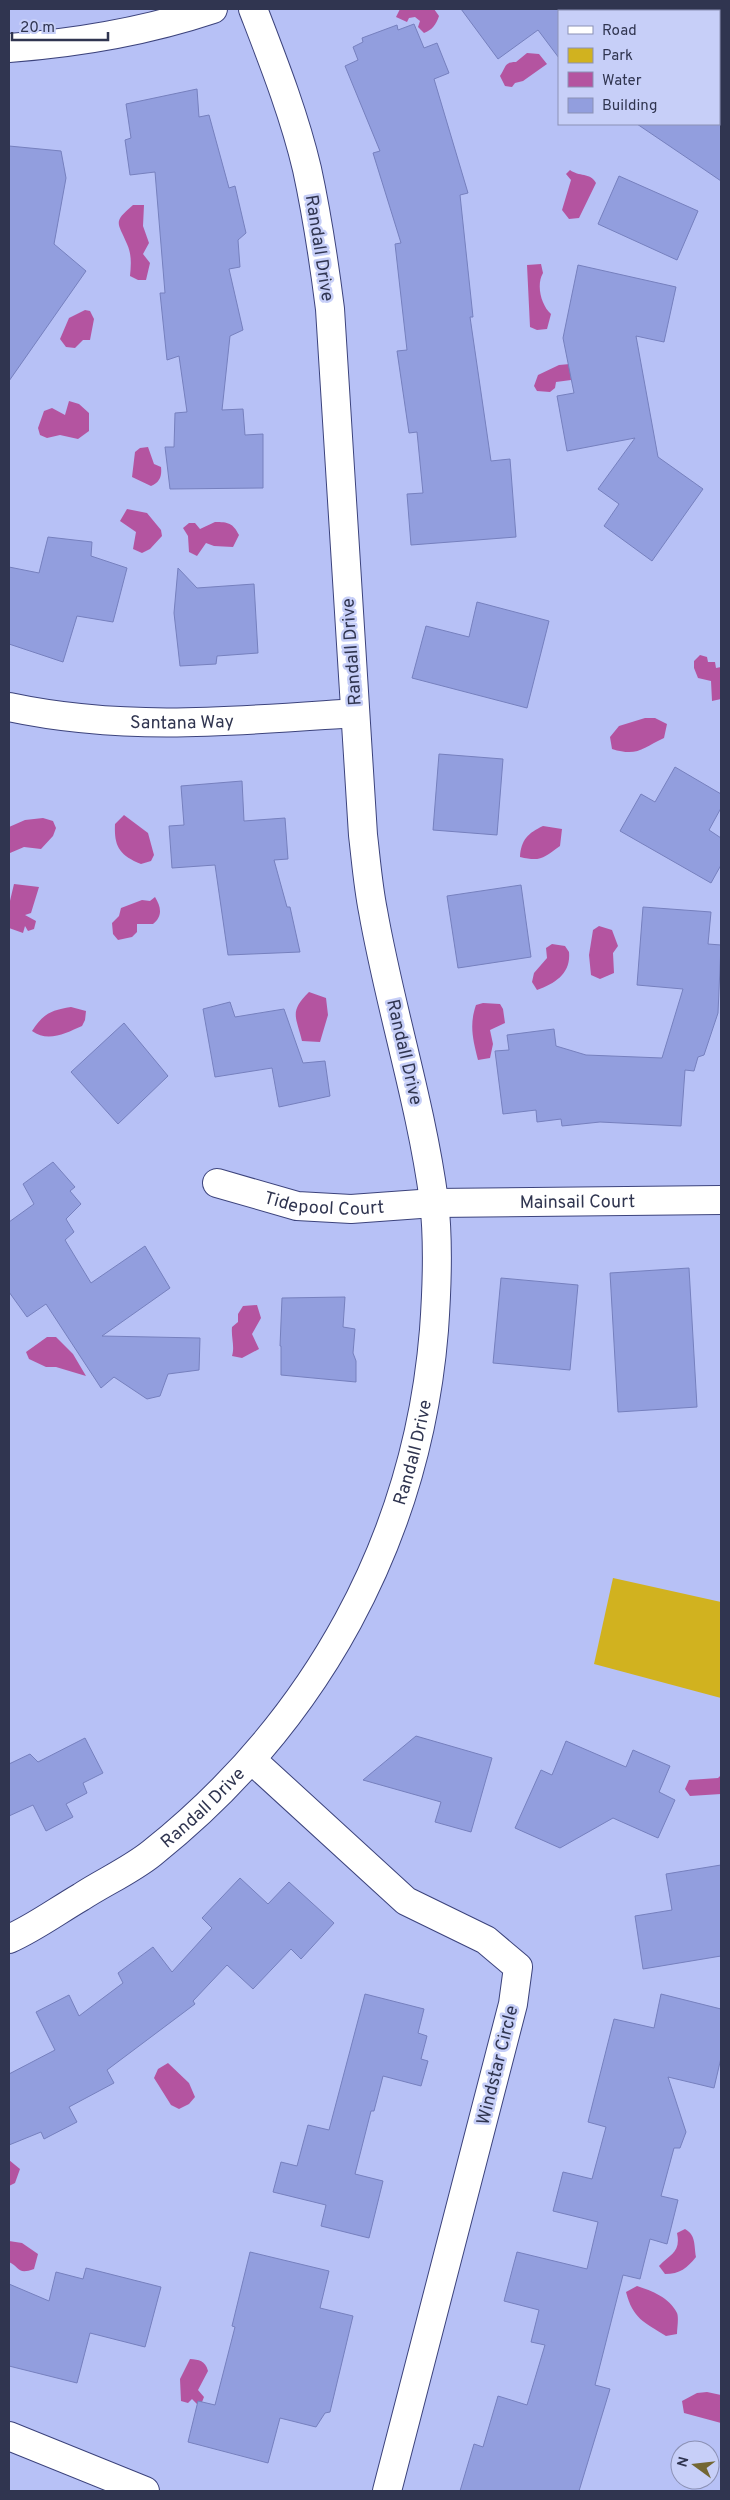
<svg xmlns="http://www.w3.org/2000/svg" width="730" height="2500" font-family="Overpass,sans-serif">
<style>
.green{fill:#d1b21f}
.water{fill:#b454a0}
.building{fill:#929ede;stroke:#7680be}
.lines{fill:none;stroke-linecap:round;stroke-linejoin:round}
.street-casing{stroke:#3c437c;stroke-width:30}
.secondary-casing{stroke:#3c437c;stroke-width:30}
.street{stroke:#fff;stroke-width:28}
.secondary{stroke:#fff;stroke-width:28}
.labels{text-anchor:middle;stroke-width:5;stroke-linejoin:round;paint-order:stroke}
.street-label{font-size:18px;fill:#303550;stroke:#c7cff8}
</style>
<rect width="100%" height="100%" fill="#b7c1f6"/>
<!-- green -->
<path class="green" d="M 613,1578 L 721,1602 L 721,1698 L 594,1664 Z"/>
<!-- water -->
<path class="water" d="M 400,9 L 434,9 L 439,16 C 436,25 432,30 424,33 L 418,27 L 420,21 L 415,17 L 409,18 L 407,22 L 396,17 Z
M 527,53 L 539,54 L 547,64 L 523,81 L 515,83 L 512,87 L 505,86 L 500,76 C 506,67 504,62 516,62 Z
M 570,170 C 579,177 590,172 596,183 L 579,218 L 569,219 L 562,210 L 571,180 L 566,174 Z
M 133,205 L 144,205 L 143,226 L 149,243 L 143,254 L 150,263 L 146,280 L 138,280 L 130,276 C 131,265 132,255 127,244 C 118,222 112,223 133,205 Z
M 541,264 L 543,273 C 536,285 541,305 551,314 L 547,329 L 537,330 L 530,327 L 527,265 Z
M 85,310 L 90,311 L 94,319 L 90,340 L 83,340 L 75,348 L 66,347 L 60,339 L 69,318 Z
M 570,364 L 571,380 L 556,382 L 555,388 L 550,392 L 537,391 L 534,386 L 538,375 L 559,365 Z
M 69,401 L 79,404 L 89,413 L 89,431 L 78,439 L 60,435 L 47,438 L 40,435 L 38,428 L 44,411 L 52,408 L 65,415 Z
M 148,447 L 154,464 L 161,467 C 162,476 160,482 151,486 L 132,477 L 135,452 L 140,448 Z
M 127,509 L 147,513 L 161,530 L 162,536 L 150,549 L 142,553 L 133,549 L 136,532 L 120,521 Z
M 215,522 C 228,522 233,523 239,535 L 233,547 L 214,546 L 206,543 L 197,556 L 189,552 L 188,536 L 183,528 L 189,523 L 195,523 L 200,529 Z
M 700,655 L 707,657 L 708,662 L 715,662 L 716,668 L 721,667 L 721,699 L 712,701 L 711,681 L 698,678 L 694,668 L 694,661 Z
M 645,718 L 655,718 L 667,724 L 664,738 C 642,748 638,757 612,749 L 610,737 L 619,726 Z
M 124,815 L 148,833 L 154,855 L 151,861 L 141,864 C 119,855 114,846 115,824 Z
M 43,818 L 53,821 L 56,828 L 53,836 L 41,849 L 24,847 L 10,853 L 9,827 L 25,820 Z
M 543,826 L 562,829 L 560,846 C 543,858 541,862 520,857 C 521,840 528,833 543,826 Z
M 14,884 L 39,887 L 31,913 L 25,915 L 36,921 L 34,929 L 28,931 L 25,926 L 23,933 L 9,928 L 9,905 Z
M 155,897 C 161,907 163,916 153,924 L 137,924 L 137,932 L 132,937 L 118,940 L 113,934 L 112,923 L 119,916 L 121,908 L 142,900 L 150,901 Z
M 599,926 L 612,930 L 618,946 L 613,953 L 614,973 L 600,979 L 591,975 L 589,955 L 593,930 Z
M 552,944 L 565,946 L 569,952 C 571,973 556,983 537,990 L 532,982 L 534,973 L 547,958 L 546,948 Z
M 309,992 L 326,998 L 328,1015 L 320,1042 L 302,1041 C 296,1016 289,1012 309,992 Z
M 483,1003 L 500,1004 L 503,1009 L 505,1023 L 490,1030 L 493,1044 L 490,1058 L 478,1060 C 473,1040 469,1025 476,1005 Z
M 71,1007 L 86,1011 L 85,1020 L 82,1026 C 66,1033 48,1043 32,1031 C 43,1014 51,1010 71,1007 Z
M 257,1305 L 261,1318 L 252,1334 L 259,1349 L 242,1358 L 232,1356 C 235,1346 231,1338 232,1327 L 238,1322 L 238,1314 L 243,1306 Z
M 47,1337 L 56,1337 L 73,1354 L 86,1376 L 56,1367 L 46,1367 L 29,1359 L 26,1352 Z
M 721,1775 L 721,1794 L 690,1796 L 685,1789 L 689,1780 L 718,1778 Z
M 168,2063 L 189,2083 L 195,2097 L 189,2104 L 179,2109 L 171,2105 L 154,2078 L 158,2069 Z
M 9,2160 L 20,2169 L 15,2183 L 9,2186 Z
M 685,2229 C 696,2235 694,2245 696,2257 C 687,2268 680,2274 665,2274 L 659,2266 C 671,2254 681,2252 677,2233 Z
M 9,2241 L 22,2243 L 38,2254 L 34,2269 C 17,2275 20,2267 9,2262 Z
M 637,2286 C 652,2291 669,2297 677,2313 C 679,2318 677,2328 677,2334 L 666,2336 C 644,2322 633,2319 626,2292 Z
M 190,2359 C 199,2360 205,2360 208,2371 L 198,2390 L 204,2397 L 202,2402 L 197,2404 L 192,2399 L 188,2403 L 181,2401 L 180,2379 Z
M 707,2392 L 721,2395 L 721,2423 L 684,2413 L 682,2401 L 697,2393 Z"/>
<!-- building -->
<path class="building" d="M 461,9 L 567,9 L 559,11 L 559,58 L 538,30 L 498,59 Z
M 414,24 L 424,48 L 437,43 L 449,73 L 434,79 L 468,193 L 460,195 L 473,317 L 470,317 L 491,461 L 510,459 L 516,537 L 411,545 L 407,494 L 423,493 L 417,432 L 409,433 L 397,351 L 407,350 L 395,244 L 401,243 L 373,153 L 380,151 L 345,66 L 358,60 L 353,47 L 363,42 L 362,38 L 397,25 L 398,30 Z
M 197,89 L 199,117 L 209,115 L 229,188 L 235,186 L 246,233 L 238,240 L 240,267 L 229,269 L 243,330 L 230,336 L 222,410 L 243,409 L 245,435 L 263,434 L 263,488 L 170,489 L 165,447 L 174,447 L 175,413 L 187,412 L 179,356 L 167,360 L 160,293 L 165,293 L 155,172 L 130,175 L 125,140 L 131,138 L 126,104 Z
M 637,124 L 721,124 L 721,181 L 702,168 Z
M 9,146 L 61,151 L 66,178 L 54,244 L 86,271 L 9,381 Z
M 619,176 L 698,211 L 677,260 L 598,224 Z
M 578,265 L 676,287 L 664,342 L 636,336 L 658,457 L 703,489 L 652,561 L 604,526 L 619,504 L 598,489 L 635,438 L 567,451 L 557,396 L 574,393 L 563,338 Z
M 48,537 L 92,542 L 91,556 L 127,568 L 113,622 L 77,616 L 63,662 L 9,644 L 9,567 L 39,573 Z
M 178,568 L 197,588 L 254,584 L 258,653 L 217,656 L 216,664 L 180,666 L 174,613 Z
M 477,602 L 549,621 L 527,708 L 412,678 L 426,626 L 469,637 Z
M 439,754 L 503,759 L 497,835 L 433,830 Z
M 675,767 L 721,794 L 721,808 L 709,830 L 721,838 L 721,865 L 711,883 L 620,831 L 641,794 L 655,802 Z
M 242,781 L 244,821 L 285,818 L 288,859 L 274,860 L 287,907 L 290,907 L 300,952 L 228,955 L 215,865 L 172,868 L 169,826 L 184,825 L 181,786 Z
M 521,885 L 531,957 L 458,968 L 447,896 Z
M 643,907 L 711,912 L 708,944 L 721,945 L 718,1013 L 704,1055 L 698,1057 L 694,1071 L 685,1070 L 681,1126 L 600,1122 L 562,1126 L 561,1119 L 537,1122 L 536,1110 L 503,1114 L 495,1051 L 509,1050 L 507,1035 L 554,1029 L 556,1046 L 586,1055 L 662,1058 L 683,989 L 637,985 Z
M 230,1002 L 235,1017 L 284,1009 L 303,1063 L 325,1061 L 330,1096 L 279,1107 L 272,1068 L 215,1077 L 203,1009 Z
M 124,1023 L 168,1076 L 118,1124 L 71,1072 Z
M 53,1162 L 75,1187 L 70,1191 L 81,1204 L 66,1219 L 74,1232 L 65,1240 L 91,1283 L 145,1246 L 170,1288 L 102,1336 L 200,1338 L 199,1370 L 168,1374 L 160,1396 L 147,1399 L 114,1377 L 101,1388 L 46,1304 L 27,1317 L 9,1292 L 9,1222 L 34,1204 L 23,1184 Z
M 689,1268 L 697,1407 L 618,1412 L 610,1273 Z
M 501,1278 L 578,1285 L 570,1370 L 493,1363 Z
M 345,1297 L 343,1327 L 355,1329 L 353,1353 L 356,1361 L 356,1382 L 281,1375 L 281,1346 L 280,1346 L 282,1298 Z
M 416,1736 L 492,1758 L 471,1832 L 435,1822 L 441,1802 L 363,1780 Z
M 85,1738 L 103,1773 L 83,1783 L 87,1793 L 66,1804 L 73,1817 L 46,1831 L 33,1805 L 9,1816 L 9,1764 L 30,1754 L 38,1762 Z
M 566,1741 L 626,1767 L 633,1750 L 670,1766 L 659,1792 L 675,1800 L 658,1838 L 613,1818 L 560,1848 L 515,1828 L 541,1770 L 552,1775 Z
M 721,1865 L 721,1956 L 643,1969 L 635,1916 L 672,1910 L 666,1874 Z
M 240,1878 L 268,1904 L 289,1882 L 334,1923 L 301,1959 L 291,1949 L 253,1989 L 227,1965 L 193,2001 L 195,2004 L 107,2070 L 114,2083 L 69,2107 L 77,2122 L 44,2139 L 41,2132 L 9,2145 L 9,2074 L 55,2050 L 36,2012 L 69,1995 L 79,2016 L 123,1983 L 118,1973 L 153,1947 L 172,1972 L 212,1928 L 202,1918 Z
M 365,1994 L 424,2009 L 418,2033 L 427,2036 L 421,2059 L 428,2061 L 421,2086 L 383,2076 L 374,2111 L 371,2111 L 355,2174 L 383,2181 L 369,2238 L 321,2226 L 326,2205 L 273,2192 L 281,2162 L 297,2166 L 308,2125 L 329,2130 Z
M 661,1994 L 721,2009 L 721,2058 L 714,2088 L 668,2077 L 686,2132 L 680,2148 L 674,2148 L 661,2196 L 678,2200 L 667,2244 L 650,2239 L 640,2279 L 623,2275 L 595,2385 L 610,2389 L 579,2491 L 460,2491 L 474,2444 L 483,2447 L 498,2396 L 527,2405 L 545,2345 L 531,2342 L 539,2310 L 504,2301 L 517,2252 L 587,2269 L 598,2222 L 553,2211 L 563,2172 L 592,2179 L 606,2127 L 588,2122 L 614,2019 L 654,2028 Z
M 250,2252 L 329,2271 L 320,2308 L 353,2316 L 330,2412 L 325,2413 L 316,2427 L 280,2418 L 268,2463 L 188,2442 L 198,2401 L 215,2405 L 235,2327 L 232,2326 Z
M 86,2268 L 161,2287 L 145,2347 L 90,2333 L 77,2383 L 9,2366 L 9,2284 L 49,2301 L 56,2272 L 83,2279 Z"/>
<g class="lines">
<!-- street casing -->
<g class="street-casing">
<g id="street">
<path id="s1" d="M 9,707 C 126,732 237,721 355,713"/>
<path id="s2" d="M 217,1183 L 297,1206 L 351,1209 L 434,1203 L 721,1200"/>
<path d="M 252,1760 L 406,1901 L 486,1940 L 518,1967 L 513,2004 L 387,2491"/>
<path id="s3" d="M 9,1939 C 34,1928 57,1911 81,1897 C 104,1882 131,1870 152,1853 C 316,1722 417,1539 434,1330 C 437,1288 439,1243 434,1201 C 421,1103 390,1008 373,911 C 368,886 366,860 363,835 L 330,309 C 324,262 317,215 307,169 C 294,114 273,61 253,9"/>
<path d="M 9,2436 L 145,2491"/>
</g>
</g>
<!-- secondary casing -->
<g class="secondary-casing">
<path id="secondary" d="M 9,48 C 77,43 147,31 213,9"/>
</g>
<!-- street -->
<use href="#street" class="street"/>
<!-- secondary -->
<use href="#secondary" class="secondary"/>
</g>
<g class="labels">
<!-- street labels -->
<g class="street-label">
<text transform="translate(320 248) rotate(81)" y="6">Randall Drive</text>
<text transform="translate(351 652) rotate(-94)" y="6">Randall Drive</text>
<text dy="6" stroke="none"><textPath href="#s1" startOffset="174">Santana Way</textPath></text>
<text transform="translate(405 1052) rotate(77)" y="6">Randall Drive</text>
<text dy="6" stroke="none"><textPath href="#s2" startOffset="110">Tidepool Court</textPath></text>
<text dy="6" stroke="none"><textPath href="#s2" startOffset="364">Mainsail Court</textPath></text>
<text dy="6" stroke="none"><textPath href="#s3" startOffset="654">Randall Drive</textPath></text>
<text dy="6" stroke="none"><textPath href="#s3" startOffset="235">Randall Drive</textPath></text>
<text transform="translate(497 2065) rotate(-76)" y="6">Windstar Circle</text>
</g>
</g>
<!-- border -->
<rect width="730" height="2500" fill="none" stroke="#303550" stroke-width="20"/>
<!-- legend -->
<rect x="558" y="10" width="162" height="115" fill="#c7cff8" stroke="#8b91b5"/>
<rect x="568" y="26" width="25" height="8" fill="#ffffff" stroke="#8b91b5"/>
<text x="602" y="35" font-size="15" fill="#303550">Road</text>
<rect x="568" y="48" width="25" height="15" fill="#d1b21f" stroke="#8b91b5"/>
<text x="602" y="60" font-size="15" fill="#303550">Park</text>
<rect x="568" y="72" width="25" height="15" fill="#b454a0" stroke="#8b91b5"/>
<text x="602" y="85" font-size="15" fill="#303550">Water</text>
<rect x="568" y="98" width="25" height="15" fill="#929ede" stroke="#8b91b5"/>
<text x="602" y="110" font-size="15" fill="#303550">Building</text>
<!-- north arrow -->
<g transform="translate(695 2465) rotate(285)"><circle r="24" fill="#c7cff8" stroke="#8b91b5"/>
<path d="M0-4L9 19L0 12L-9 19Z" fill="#736734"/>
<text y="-8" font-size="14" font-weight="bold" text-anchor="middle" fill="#303550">N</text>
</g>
<!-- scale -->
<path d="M12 32v8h96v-8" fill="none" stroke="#303550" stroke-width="2.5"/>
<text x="20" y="32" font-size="15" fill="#303550" stroke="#c7cff8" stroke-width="4" paint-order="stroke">20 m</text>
</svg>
